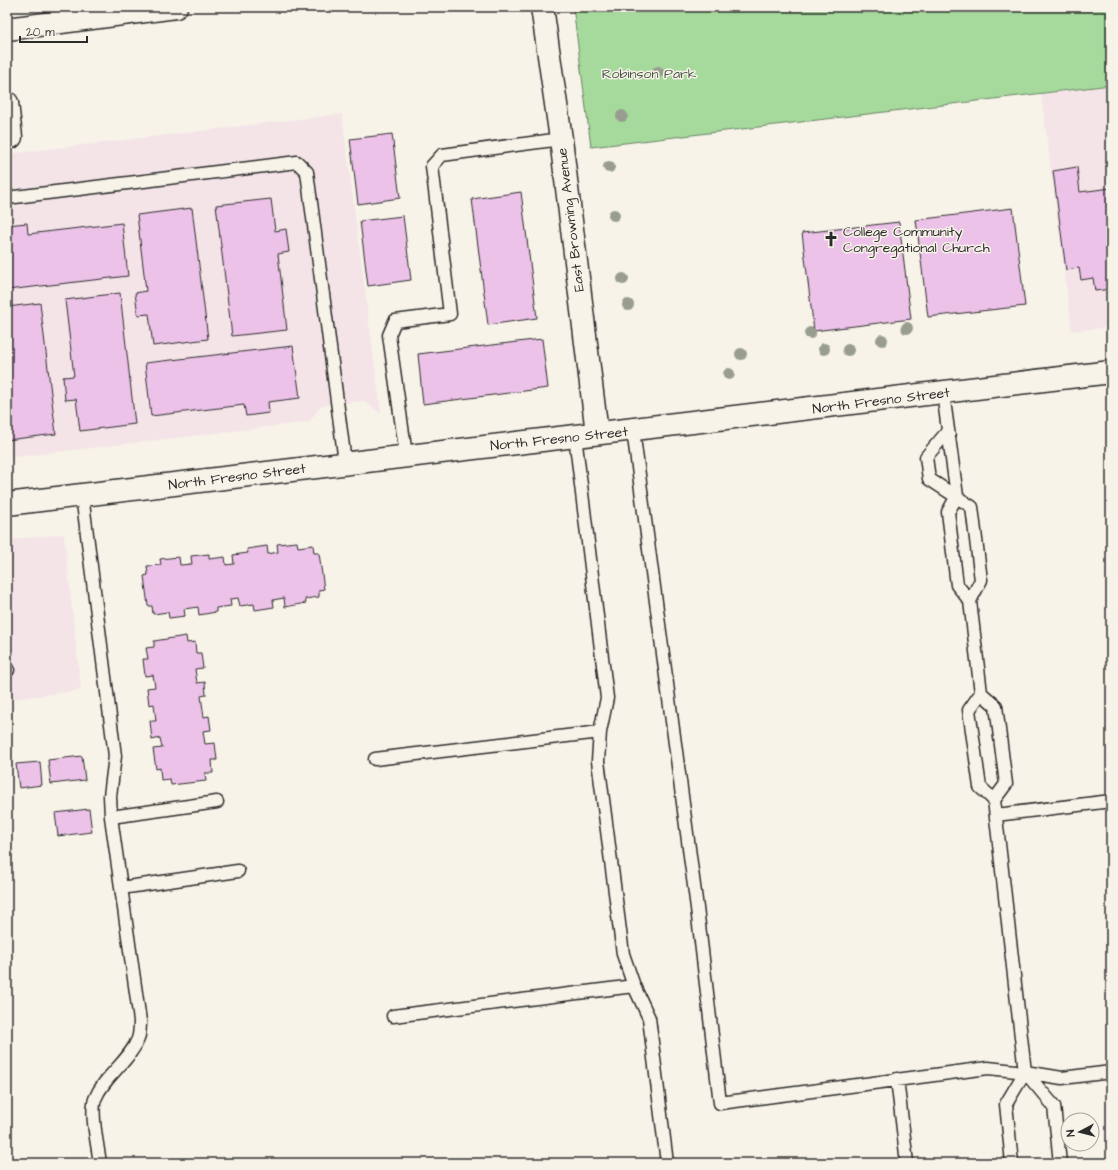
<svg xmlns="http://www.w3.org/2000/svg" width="1118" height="1170" font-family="'Architects Daughter',sans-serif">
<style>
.built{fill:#f4e4e8}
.green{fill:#a6da9d;stroke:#688264}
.building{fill:#ecc2e9;stroke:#2b2b2b}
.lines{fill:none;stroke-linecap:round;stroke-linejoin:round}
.service-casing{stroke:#2b2b2b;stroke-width:15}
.minor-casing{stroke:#2b2b2b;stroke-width:25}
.secondary-casing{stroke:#2b2b2b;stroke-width:25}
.service{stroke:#f7f3e8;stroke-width:12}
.minor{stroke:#f7f3e8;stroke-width:22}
.secondary{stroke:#f7f3e8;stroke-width:22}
.tree{fill:#989d90}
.labels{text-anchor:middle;stroke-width:3;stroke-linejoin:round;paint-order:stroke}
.park-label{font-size:14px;fill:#4a5748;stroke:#f7f3e8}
.street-label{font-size:14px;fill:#2b2b2b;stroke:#f7f3e8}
.poi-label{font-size:14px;fill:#2b2b2b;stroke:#f7f3e8;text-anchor:start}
</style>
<rect width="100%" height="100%" fill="#f7f3e8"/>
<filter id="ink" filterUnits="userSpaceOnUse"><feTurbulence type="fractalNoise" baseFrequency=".025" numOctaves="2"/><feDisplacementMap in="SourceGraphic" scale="8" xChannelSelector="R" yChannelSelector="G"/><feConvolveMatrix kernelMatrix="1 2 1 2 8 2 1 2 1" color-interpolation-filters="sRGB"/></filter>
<g filter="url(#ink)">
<!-- built -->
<path class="built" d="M 1111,85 L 1111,327 L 1072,331 L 1041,94 Z
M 342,114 L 381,414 L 364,401 L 321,406 L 309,422 L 7,458 L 7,154 Z
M 64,534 L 81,690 L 7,700 L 7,540 Z"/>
<!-- green -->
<path class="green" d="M 573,7 L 1111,7 L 1111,85 L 591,147 Z"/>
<!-- building -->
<path class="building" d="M 392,134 L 400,198 L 358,204 L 350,139 Z
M 1077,167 L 1080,192 L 1111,188 L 1111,289 L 1095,291 L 1093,278 L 1081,280 L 1079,268 L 1066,270 L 1053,171 Z
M 521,192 L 537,318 L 488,325 L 472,199 Z
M 271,199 L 275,231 L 286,229 L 289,252 L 278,254 L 287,330 L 232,336 L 216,205 Z
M 192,208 L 208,339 L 153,346 L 149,314 L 138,315 L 135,293 L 146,291 L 137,215 Z
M 1013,208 L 1025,306 L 928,317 L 916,220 Z
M 403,216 L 411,280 L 368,286 L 360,221 Z
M 899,222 L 911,319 L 814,331 L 802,233 Z
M 27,223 L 28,234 L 122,223 L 128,276 L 7,290 L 7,225 Z
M 120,293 L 135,424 L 80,431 L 76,399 L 65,400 L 63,377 L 74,376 L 65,300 Z
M 40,303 L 56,434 L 7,440 L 7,307 Z
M 542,339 L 548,388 L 423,404 L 418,354 Z
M 293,346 L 300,398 L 268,402 L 269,413 L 246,416 L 244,405 L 151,416 L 145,363 Z
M 297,542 L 298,547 L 313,545 L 314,553 L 319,553 L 324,589 L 319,590 L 319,597 L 305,599 L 306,603 L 285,607 L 284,598 L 273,600 L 274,607 L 255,610 L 254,604 L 240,606 L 238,598 L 230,599 L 231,606 L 216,608 L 216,612 L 199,615 L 198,607 L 184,609 L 185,616 L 169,618 L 168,612 L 153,614 L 152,606 L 148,606 L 144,576 L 148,575 L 147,566 L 161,565 L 160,559 L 179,557 L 180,565 L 192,564 L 191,556 L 209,554 L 209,559 L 225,557 L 226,565 L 234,564 L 233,555 L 248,553 L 247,549 L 267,546 L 268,554 L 278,552 L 277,544 Z
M 186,636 L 187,643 L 195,642 L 196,653 L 201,653 L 203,668 L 195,669 L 197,683 L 205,682 L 206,695 L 201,696 L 204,717 L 209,716 L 211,730 L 203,731 L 205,744 L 215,743 L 217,760 L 212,760 L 213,773 L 205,773 L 206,781 L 171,785 L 170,779 L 161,780 L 160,768 L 156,769 L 153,749 L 162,748 L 160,738 L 152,740 L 150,721 L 156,721 L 154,704 L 149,705 L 147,688 L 155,687 L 153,675 L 145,676 L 143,659 L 148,659 L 146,648 L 154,647 L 154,641 Z
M 82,756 L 85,780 L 51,784 L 48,760 Z
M 40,762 L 42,785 L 19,788 L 16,764 Z
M 89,809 L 92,832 L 58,836 L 55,813 Z"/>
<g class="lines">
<!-- service casing -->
<g class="service-casing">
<path id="service" d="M 7,198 L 297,162 L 307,172 L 345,462
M 943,393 L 957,496 L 948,512 L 957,585 L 970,601 L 981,693 L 996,706 L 1006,784 L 994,800
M 633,430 L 697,908 L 720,1103 L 988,1068 L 1025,1072 L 994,800 L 980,787 L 969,710 L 981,693
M 948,431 L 926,457 L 929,479 L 972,507 L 981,580 L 970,601
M 575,436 L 607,698 L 600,732 L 598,761 L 623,954 L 634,986 L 649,1018 L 667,1163
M 406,455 L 389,335 L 395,321 L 450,314 L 432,166 L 442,155 L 561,139
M 82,495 L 115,756 L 110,796 L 111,817 L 140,1021 C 140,1026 140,1033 138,1039 C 129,1062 104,1076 95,1099 C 90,1113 98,1147 100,1163
M 7,670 L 8,670
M 375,759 L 600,732
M 996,815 L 1111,801
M 111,817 L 217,802
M 121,888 L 238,871
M 393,1016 L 634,986
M 1025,1072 L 1054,1106 L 1060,1163
M 1025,1072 L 1062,1078 L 1111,1072
M 897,1079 L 907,1163
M 1012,1163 L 1006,1104 L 1025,1072"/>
</g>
<!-- minor casing -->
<g class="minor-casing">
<path id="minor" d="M 542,7 L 561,139 L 597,433
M 7,29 L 176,7
M 7,103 L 11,137"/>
</g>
<!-- secondary casing -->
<g class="secondary-casing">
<path id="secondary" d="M 7,504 C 375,458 743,418 1111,372"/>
</g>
<!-- service -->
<use href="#service" class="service"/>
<!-- minor -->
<use href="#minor" class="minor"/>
<!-- secondary -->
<use href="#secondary" class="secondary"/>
</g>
<!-- trees -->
<g class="tree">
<circle cx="658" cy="72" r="6"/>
<circle cx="622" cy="116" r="6"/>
<circle cx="609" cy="167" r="6"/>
<circle cx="614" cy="215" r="6"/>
<circle cx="623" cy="279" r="6"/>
<circle cx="628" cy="305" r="6"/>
<circle cx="907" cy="328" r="6"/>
<circle cx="810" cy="333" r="6"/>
<circle cx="882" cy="340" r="6"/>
<circle cx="824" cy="349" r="6"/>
<circle cx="848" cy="350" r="6"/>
<circle cx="741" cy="354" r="6"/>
<circle cx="729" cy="374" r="6"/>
</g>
</g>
<!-- icons -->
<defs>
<g id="church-bare" transform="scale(1.2)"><path d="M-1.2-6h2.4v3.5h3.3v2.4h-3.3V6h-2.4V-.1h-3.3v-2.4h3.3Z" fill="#2b2b2b" stroke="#f7f3e8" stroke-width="2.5" paint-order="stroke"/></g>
</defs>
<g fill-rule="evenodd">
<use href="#church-bare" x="831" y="239"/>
</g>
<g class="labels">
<!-- park labels -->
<g class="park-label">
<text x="649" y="78">Robinson Park</text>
</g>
<!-- street labels -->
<g class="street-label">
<text transform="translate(570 220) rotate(-97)" y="5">East Browning Avenue</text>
<text transform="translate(881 400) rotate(-7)" y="5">North Fresno Street</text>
<text transform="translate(559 438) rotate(-6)" y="5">North Fresno Street</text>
<text transform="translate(237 476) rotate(-7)" y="5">North Fresno Street</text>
</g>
<!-- poi labels -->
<g class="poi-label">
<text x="843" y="236">College Community<tspan x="843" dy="16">Congregational Church</tspan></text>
</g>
</g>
<!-- margin -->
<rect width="1118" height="1170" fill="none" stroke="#f7f3e8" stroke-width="24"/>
<rect x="12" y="12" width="1094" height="1146" fill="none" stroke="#2b2b2b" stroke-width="1.5" filter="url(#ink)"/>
<!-- north arrow -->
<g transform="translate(1080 1132) rotate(263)"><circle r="19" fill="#f7f3e8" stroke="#a5a39c"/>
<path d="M0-3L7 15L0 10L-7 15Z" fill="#2b2b2b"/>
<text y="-6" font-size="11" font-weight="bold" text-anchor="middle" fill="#2b2b2b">N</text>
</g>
<!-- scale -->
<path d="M20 36v6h67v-6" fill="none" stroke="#2b2b2b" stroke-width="2"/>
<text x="26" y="36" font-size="12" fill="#2b2b2b" stroke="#f7f3e8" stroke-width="3" paint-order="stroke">20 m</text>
</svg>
